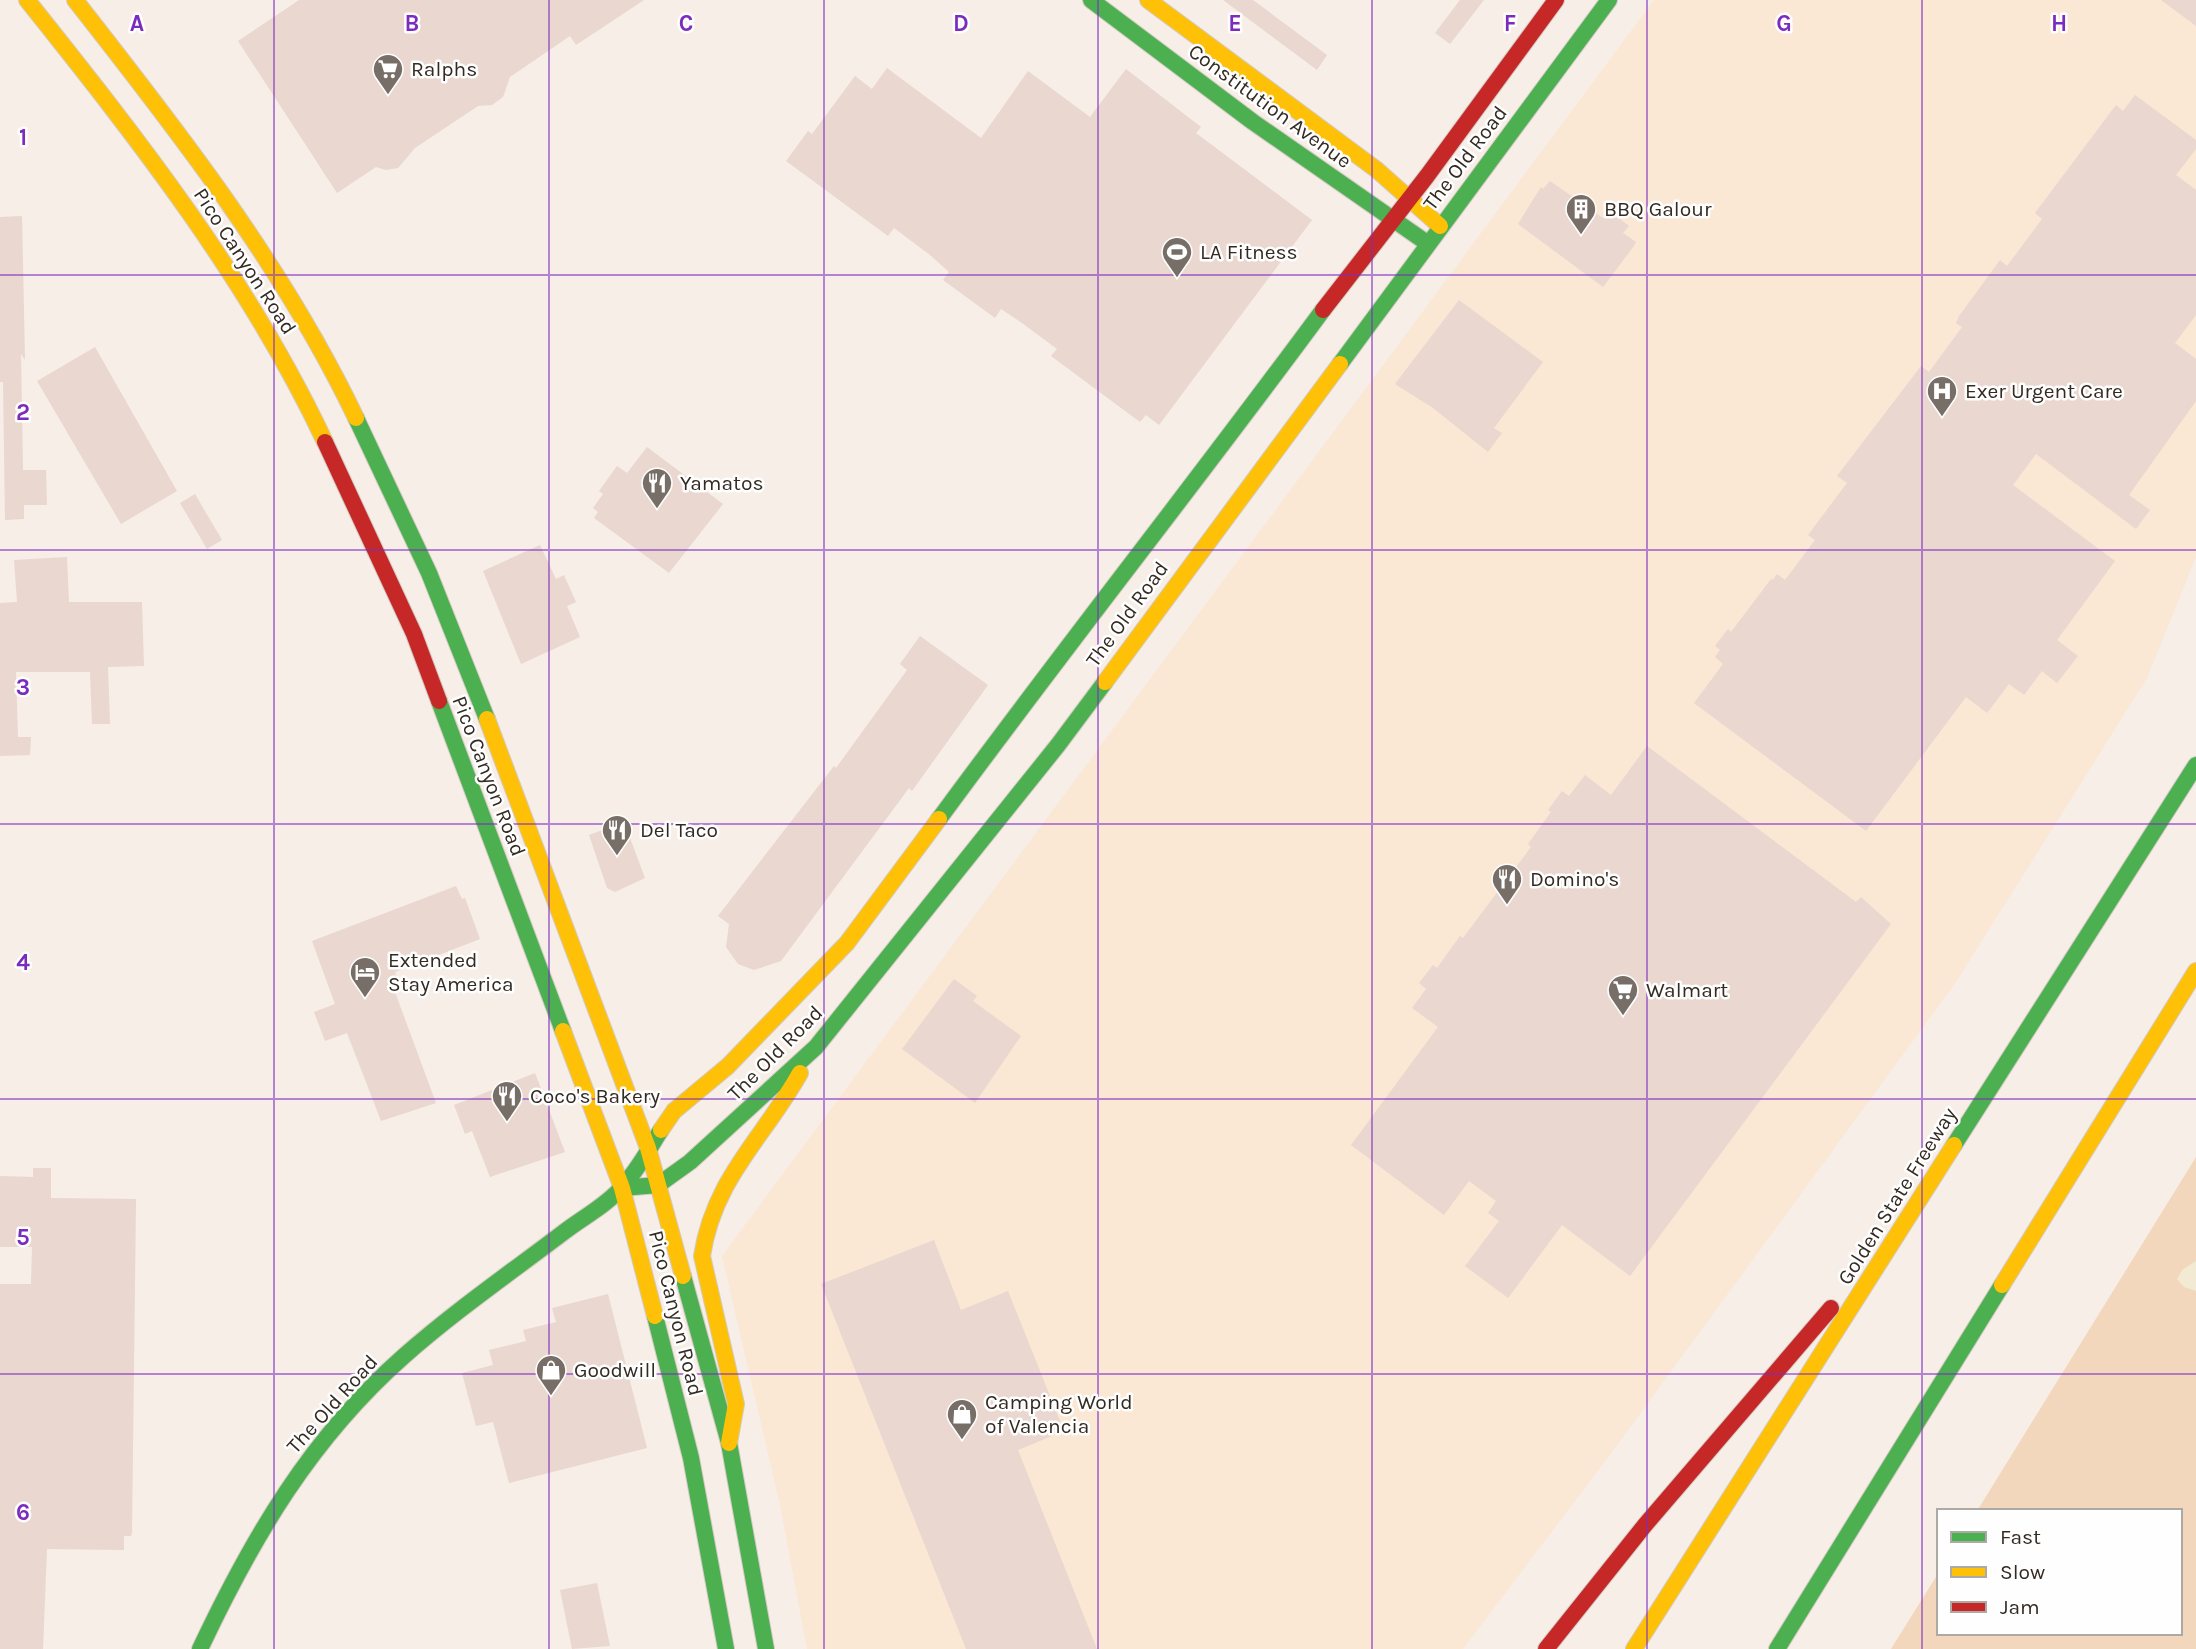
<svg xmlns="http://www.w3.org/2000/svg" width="2196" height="1649" font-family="Karla,sans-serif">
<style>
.built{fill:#fae7d4}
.green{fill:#f2d7bc}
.sand{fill:#f3ead3}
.building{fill:#e9d7d0}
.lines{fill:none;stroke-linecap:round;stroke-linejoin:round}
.fast-casing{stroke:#d2cac3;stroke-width:18}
.slow-casing{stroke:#d2cac3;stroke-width:18}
.jam-casing{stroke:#d2cac3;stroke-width:18}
.fast{stroke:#4caf50;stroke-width:16}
.slow{stroke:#ffc107;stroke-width:16}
.jam{stroke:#c62828;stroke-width:16}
.grid{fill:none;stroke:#7b2cbf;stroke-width:2;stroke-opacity:0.55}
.labels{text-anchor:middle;stroke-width:5;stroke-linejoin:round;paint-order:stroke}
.poi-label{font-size:21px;fill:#332b22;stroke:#fefefe;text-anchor:start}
.street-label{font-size:21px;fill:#332b22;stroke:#fefefe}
.grid-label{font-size:23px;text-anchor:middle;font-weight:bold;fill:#7b2cbf;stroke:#fefefe;stroke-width:5;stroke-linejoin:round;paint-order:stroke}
</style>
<rect width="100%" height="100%" fill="#f6eee7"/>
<!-- built -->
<path class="built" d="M 1654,0 L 2196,0 L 2196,557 L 2147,678 L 1956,982 L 1612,1452 L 1463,1649 L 807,1649 L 780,1505 L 722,1256 Z"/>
<!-- green -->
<path class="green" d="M 2196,1157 L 2196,1649 L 1891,1649 L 1939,1572 L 1939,1633 L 2180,1633 L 2180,1511 L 1977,1511 Z"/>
<!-- sand -->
<path class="sand" d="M 2196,1261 L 2196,1291 L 2184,1287 L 2177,1279 L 2182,1270 Z"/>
<!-- building -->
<path class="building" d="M 299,0 L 644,0 L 576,45 L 570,36 L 510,77 L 503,97 L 492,105 L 478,106 L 415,148 L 398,168 L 386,170 L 376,167 L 337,193 L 238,41 Z
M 1223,0 L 1253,0 L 1327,55 L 1317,70 Z
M 1460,0 L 1484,0 L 1450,44 L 1435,33 Z
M 2161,0 L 2196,0 L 2196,26 Z
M 887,68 L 981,138 L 1028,71 L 1090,117 L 1126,69 L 1201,127 L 1196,133 L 1312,220 L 1159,425 L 1146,415 L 1140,422 L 1051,356 L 1057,349 L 1022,323 L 1001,309 L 995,318 L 943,280 L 949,272 L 930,255 L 894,228 L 888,236 L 786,161 L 808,131 L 812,134 L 855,76 L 872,89 Z
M 2135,95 L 2196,140 L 2196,149 L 2176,175 L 2196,190 L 2196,315 L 2175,343 L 2196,359 L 2196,401 L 2129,495 L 2150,510 L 2136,529 L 2036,454 L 2013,485 L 2115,561 L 2057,640 L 2078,656 L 2057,683 L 2042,671 L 2024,695 L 2009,684 L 1987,713 L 1966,697 L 1866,831 L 1694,703 L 1723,664 L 1715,657 L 1720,650 L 1715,646 L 1728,629 L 1731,632 L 1771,579 L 1773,580 L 1777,574 L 1785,580 L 1815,540 L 1808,535 L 1847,483 L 1837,476 L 1921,366 L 1929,372 L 1962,327 L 1956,323 L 1959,316 L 2000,260 L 2007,266 L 2042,219 L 2035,213 L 2116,105 L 2123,111 Z
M 1550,181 L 1603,218 L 1609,211 L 1629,226 L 1623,233 L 1636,242 L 1634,246 L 1603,287 L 1518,224 L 1541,187 L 1543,189 Z
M 22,216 L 25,360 L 21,354 L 23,470 L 46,470 L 47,505 L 24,505 L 24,519 L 5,520 L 3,382 L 0,382 L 0,217 Z
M 1459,300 L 1543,362 L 1494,428 L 1502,433 L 1488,452 L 1433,408 L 1395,384 Z
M 95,347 L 177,491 L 121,524 L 37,381 Z
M 647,447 L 723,504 L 669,573 L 594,518 L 598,512 L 593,508 L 603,494 L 599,491 L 617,466 L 627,473 Z
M 195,494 L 222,540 L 207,549 L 180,503 Z
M 540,545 L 556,579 L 564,575 L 576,602 L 567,606 L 580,637 L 521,664 L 483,571 Z
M 67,557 L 69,602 L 142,602 L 144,666 L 108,667 L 110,724 L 92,724 L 90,672 L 16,672 L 18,737 L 31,737 L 30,755 L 0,756 L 0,603 L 17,602 L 14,560 Z
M 920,636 L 988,685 L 912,791 L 909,788 L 781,961 L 754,970 L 738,964 L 726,947 L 729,924 L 718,916 L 834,766 L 836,768 L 907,670 L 900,664 Z
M 1647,746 L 1856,902 L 1861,897 L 1891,924 L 1630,1276 L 1562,1225 L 1508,1298 L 1465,1266 L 1499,1221 L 1488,1213 L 1496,1201 L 1469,1181 L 1444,1215 L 1351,1145 L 1438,1027 L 1412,1008 L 1426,989 L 1419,983 L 1433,965 L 1437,968 L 1460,936 L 1463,938 L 1531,847 L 1528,844 L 1551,812 L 1548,810 L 1562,791 L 1569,796 L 1585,775 L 1611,795 Z
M 624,822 L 645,878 L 615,892 L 607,888 L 589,835 Z
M 456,886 L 462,899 L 465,898 L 480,939 L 395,972 L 402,990 L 395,992 L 436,1103 L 381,1121 L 347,1033 L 325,1041 L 314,1012 L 335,1004 L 312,941 Z
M 954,979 L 977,996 L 973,1001 L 1021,1036 L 975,1103 L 902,1049 Z
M 535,1073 L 565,1152 L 490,1177 L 472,1131 L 465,1134 L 454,1105 Z
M 33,1168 L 51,1168 L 51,1198 L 136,1199 L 132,1533 L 131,1536 L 124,1536 L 124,1550 L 47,1549 L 43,1649 L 0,1649 L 0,1284 L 31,1284 L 32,1247 L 0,1247 L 0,1176 L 33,1177 Z
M 934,1240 L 961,1310 L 1008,1291 L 1064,1431 L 1018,1450 L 1097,1649 L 966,1649 L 821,1284 Z
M 608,1294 L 647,1448 L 509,1483 L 493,1422 L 476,1426 L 462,1373 L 493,1365 L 489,1350 L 526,1341 L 523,1330 L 556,1322 L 552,1308 Z
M 597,1583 L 610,1646 L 572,1649 L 560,1590 Z"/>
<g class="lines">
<!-- fast casing -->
<g class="fast-casing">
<path id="fast" d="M 1091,0 L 1253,122 L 1427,243
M 1340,364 L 1609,0
M 356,418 L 429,573 L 487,719
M 439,701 L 563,1031
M 939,819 C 1065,647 1197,481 1323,310
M 1954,1145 L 2196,765
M 622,1188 L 658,1185 L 690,1162 L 816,1047 L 1058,745 L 1105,682
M 683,1276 L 729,1443 L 766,1649
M 655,1316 L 691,1458 L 726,1649
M 200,1649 C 253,1537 310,1439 404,1356 C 455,1311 510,1273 564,1232 C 582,1218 607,1205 622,1187 C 637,1171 649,1149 661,1130
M 1777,1649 L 2002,1285"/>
</g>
<!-- slow casing -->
<g class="slow-casing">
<path id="slow" d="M 27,0 C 138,139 249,280 325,442
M 75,0 C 178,131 284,267 356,418
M 1148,0 L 1377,170 L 1440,226
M 1105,682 L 1340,364
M 487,719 L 648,1148 L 683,1276
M 563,1031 L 622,1188 L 655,1316
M 661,1130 L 674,1111 L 728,1066 L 847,943 L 939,819
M 2002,1285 L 2196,971
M 729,1443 L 736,1404 L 702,1256 C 714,1178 763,1139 800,1073
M 1634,1649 L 1954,1145"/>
</g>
<!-- jam casing -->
<g class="jam-casing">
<path id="jam" d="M 1323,310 L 1427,176 L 1556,0
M 325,442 L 414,634 L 439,701
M 1546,1649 L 1645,1525 L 1831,1308"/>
</g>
<!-- fast -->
<use href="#fast" class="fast"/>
<!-- slow -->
<use href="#slow" class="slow"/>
<!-- jam -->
<use href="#jam" class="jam"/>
</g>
<!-- grid -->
<path class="grid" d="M 274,0 L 274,1649M 549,0 L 549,1649M 824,0 L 824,1649M 1098,0 L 1098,1649M 1372,0 L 1372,1649M 1647,0 L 1647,1649M 1922,0 L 1922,1649M 0,275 L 2196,275M 0,550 L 2196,550M 0,824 L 2196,824M 0,1099 L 2196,1099M 0,1374 L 2196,1374"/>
<!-- icons -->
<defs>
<g id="supermarket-pin" transform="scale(1.575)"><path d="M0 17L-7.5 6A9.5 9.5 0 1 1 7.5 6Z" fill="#776f67" stroke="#fefefe"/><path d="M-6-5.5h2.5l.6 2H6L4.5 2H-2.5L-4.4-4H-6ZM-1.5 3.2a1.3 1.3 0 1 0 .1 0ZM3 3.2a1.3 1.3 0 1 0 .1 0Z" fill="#fff"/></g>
<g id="building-pin" transform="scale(1.575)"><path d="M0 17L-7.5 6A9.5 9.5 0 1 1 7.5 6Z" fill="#776f67" stroke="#fefefe"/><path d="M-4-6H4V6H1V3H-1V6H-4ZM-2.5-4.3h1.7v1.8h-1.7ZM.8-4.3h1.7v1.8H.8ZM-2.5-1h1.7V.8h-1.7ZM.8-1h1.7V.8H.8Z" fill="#fff"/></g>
<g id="stadium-pin" transform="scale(1.575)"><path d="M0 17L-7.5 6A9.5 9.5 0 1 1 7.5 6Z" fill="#776f67" stroke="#fefefe"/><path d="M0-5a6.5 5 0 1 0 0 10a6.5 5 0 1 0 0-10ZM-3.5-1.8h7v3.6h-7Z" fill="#fff"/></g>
<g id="hospital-pin" transform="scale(1.575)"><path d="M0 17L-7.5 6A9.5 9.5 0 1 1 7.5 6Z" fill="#776f67" stroke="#fefefe"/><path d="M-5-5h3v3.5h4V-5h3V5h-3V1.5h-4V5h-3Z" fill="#fff"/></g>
<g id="restaurant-pin" transform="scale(1.575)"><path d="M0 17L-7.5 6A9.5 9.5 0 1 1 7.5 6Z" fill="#776f67" stroke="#fefefe"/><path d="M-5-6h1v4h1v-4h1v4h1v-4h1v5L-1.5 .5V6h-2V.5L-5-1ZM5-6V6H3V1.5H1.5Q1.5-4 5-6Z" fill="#fff"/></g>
<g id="hotel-pin" transform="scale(1.575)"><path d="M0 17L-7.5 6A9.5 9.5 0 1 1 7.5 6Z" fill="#776f67" stroke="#fefefe"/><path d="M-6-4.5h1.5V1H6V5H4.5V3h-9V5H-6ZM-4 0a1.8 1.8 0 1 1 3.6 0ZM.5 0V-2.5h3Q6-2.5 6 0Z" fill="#fff"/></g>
<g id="shop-pin" transform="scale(1.575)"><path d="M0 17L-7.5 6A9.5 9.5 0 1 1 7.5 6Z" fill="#776f67" stroke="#fefefe"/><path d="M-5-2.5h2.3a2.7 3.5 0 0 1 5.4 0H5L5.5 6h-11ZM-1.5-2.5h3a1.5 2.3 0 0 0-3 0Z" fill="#fff"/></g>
</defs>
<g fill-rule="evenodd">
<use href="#supermarket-pin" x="388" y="69"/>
<use href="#building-pin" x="1581" y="209"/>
<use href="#stadium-pin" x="1177" y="252"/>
<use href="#hospital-pin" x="1942" y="391"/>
<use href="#restaurant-pin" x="657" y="483"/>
<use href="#restaurant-pin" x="617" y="830"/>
<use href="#restaurant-pin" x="1507" y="879"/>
<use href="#hotel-pin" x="365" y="972"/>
<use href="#supermarket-pin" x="1623" y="990"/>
<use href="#restaurant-pin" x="507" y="1096"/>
<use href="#shop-pin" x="551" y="1370"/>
<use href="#shop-pin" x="962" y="1414"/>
</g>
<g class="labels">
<!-- poi labels -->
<g class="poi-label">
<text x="411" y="76">Ralphs</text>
<text x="1604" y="216">BBQ Galour</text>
<text x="1200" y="259">LA Fitness</text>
<text x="1965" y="398">Exer Urgent Care</text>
<text x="680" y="490">Yamatos</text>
<text x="640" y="837">Del Taco</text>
<text x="1530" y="886">Domino's</text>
<text x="388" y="967">Extended<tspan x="388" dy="24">Stay America</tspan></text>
<text x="1646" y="997">Walmart</text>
<text x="530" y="1103">Coco's Bakery</text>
<text x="574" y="1377">Goodwill</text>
<text x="985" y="1409">Camping World<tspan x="985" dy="24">of Valencia</tspan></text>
</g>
<!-- street labels -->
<g class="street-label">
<text transform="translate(1270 106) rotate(36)" y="7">Constitution Avenue</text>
<text transform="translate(1465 158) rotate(-53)" y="7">The Old Road</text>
<text transform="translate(245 261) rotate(57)" y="7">Pico Canyon Road</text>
<text transform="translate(1127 614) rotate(-54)" y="7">The Old Road</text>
<text transform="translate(489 776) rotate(69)" y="7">Pico Canyon Road</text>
<text transform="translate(775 1053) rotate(-45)" y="7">The Old Road</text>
<text transform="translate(1897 1196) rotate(-58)" y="7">Golden State Freeway</text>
<text transform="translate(676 1313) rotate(76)" y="7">Pico Canyon Road</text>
<text transform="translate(332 1404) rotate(-48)" y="7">The Old Road</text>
</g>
</g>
<g class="grid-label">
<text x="137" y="31">A</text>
<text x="412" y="31">B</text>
<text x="686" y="31">C</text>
<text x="961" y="31">D</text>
<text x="1235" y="31">E</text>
<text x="1510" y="31">F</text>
<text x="1784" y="31">G</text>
<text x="2059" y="31">H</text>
<text x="23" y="145">1</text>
<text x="23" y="420">2</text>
<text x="23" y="695">3</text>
<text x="23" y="970">4</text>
<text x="23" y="1245">5</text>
<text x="23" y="1520">6</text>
</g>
<!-- legend -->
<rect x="1937" y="1509" width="245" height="126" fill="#fefefe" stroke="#adaaa6" stroke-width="2"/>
<rect x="1951" y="1532" width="35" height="10" fill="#4caf50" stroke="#adaaa6" stroke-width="2"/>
<text x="2000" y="1544" font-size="21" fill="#332b22">Fast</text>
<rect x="1951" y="1567" width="35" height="10" fill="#ffc107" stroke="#adaaa6" stroke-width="2"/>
<text x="2000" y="1579" font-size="21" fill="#332b22">Slow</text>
<rect x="1951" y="1602" width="35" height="10" fill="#c62828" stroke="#adaaa6" stroke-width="2"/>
<text x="2000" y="1614" font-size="21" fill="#332b22">Jam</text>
</svg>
